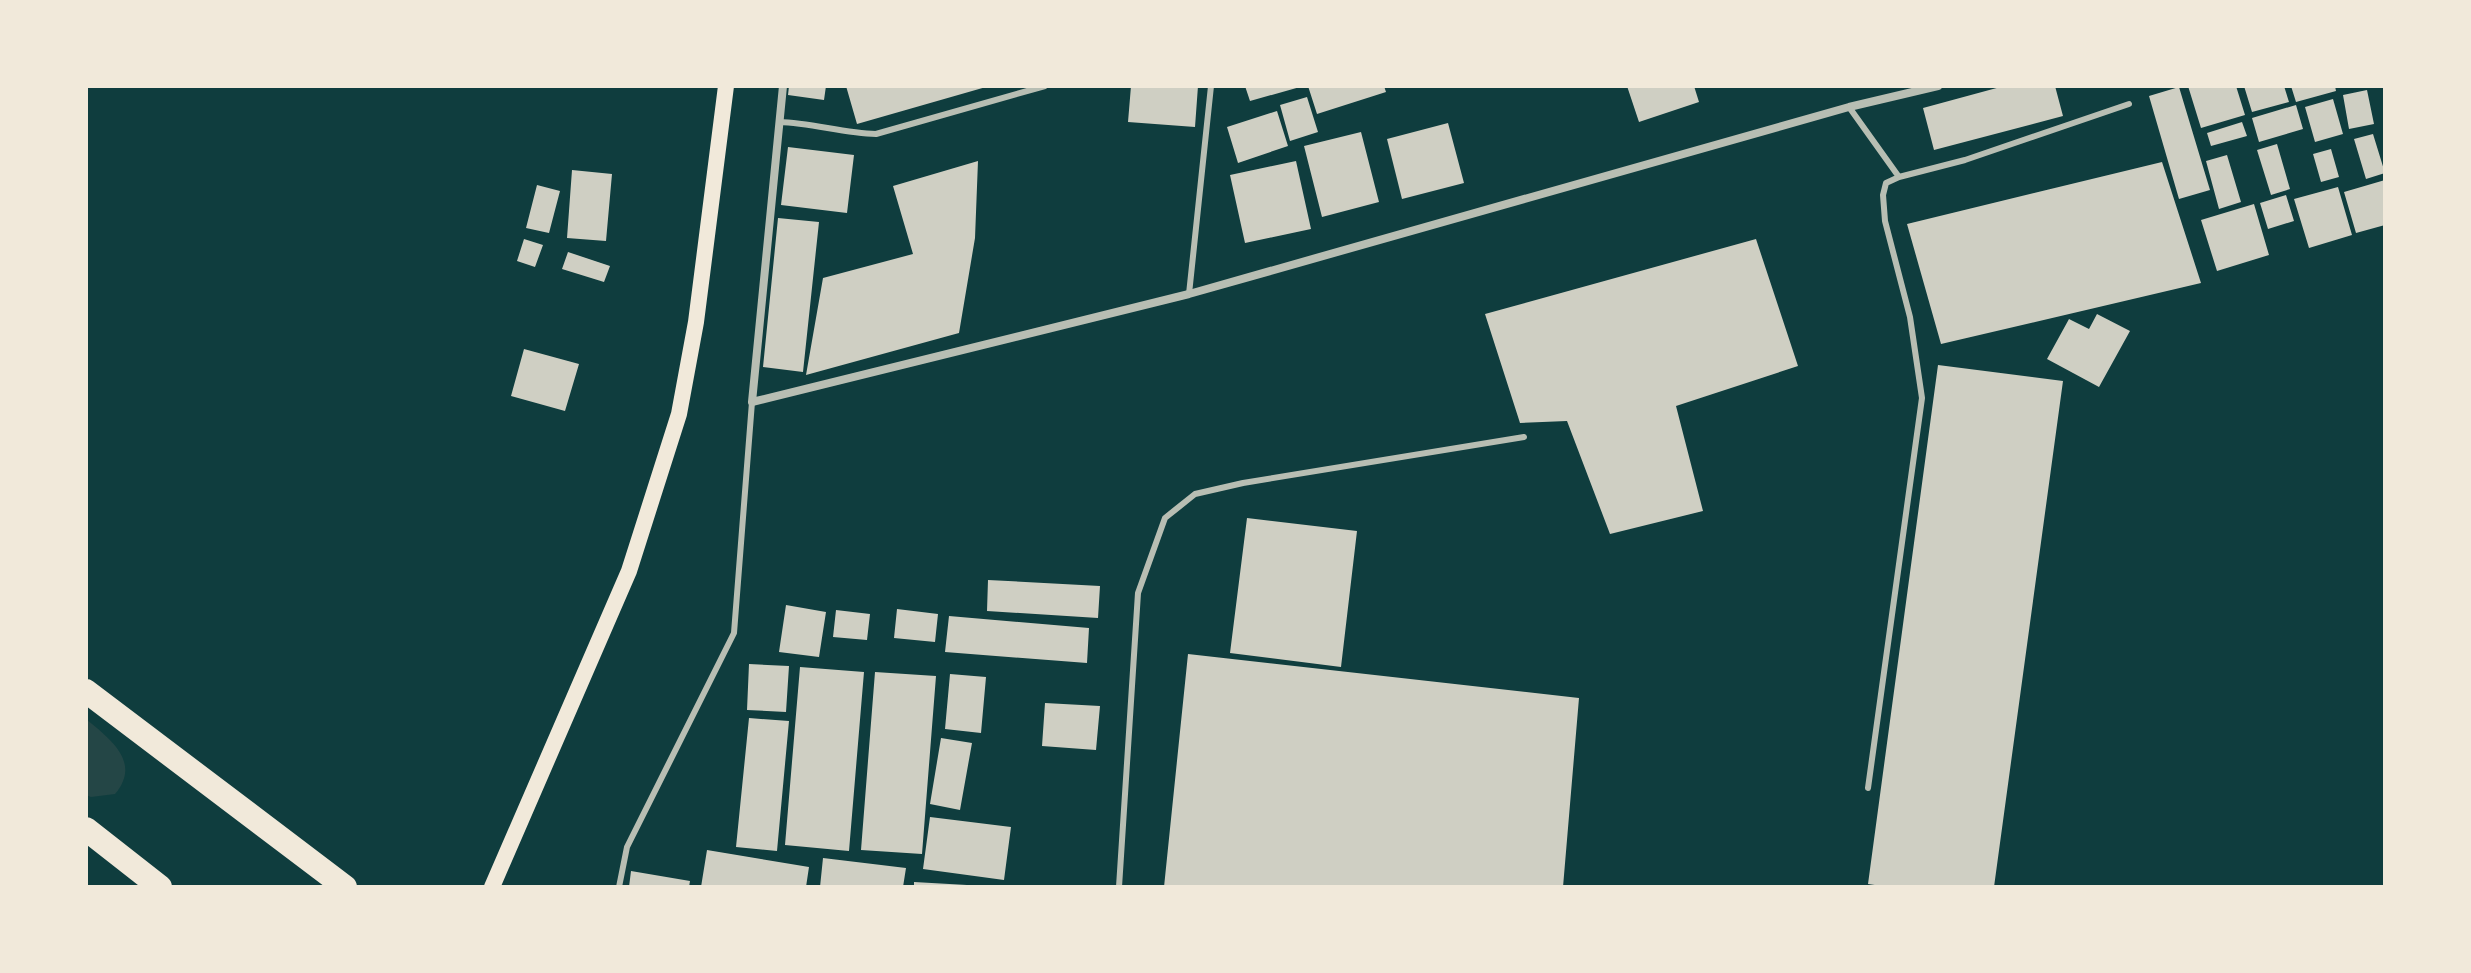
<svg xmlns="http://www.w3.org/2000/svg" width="2471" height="973" font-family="Poppins,sans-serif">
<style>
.green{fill:#244646}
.building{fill:#cfcfc3}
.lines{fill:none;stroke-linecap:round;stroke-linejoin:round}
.service{stroke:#b8beb3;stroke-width:6}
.minor{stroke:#b8beb3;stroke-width:8}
.secondary{stroke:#f1e9da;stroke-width:16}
.motorway{stroke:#f1e9da;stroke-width:24}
</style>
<rect width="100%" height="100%" fill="#0f3d3e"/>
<!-- green -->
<path class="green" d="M 86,719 C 110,739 142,762 115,794 L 91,797 L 86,795 Z"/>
<!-- building -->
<path class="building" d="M 789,86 L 826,86 L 824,100 L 788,95 Z
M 846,86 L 986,86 L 986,87 L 857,124 Z
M 1131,86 L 1198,86 L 1195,127 L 1128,122 Z
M 1245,86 L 1300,86 L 1300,87 L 1250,101 Z
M 1308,86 L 1384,86 L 1386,92 L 1317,114 Z
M 1627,86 L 1694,86 L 1699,102 L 1639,122 Z
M 2004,86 L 2055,86 L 2063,116 L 1934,150 L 1923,108 Z
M 2188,86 L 2236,86 L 2245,115 L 2201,128 Z
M 2244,86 L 2284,86 L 2289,102 L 2252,112 Z
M 2291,86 L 2335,86 L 2336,91 L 2296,102 Z
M 2179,87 L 2210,190 L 2179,199 L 2149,96 Z
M 2367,90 L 2374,124 L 2349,129 L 2343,95 Z
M 1307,97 L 1318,132 L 1290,141 L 1280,105 Z
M 2333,99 L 2343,134 L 2315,142 L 2305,107 Z
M 2296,105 L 2303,129 L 2259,142 L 2252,118 Z
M 1277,111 L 1288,146 L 1238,163 L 1227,127 Z
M 2242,122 L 2247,136 L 2211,146 L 2207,133 Z
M 1448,123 L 1464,183 L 1402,199 L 1387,139 Z
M 1361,132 L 1379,202 L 1322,217 L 1304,146 Z
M 2373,134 L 2385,173 L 2366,179 L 2354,139 Z
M 2277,144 L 2290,189 L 2271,195 L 2257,150 Z
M 788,147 L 854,155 L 847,213 L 781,205 Z
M 2331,149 L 2339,177 L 2321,182 L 2313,154 Z
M 2227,155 L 2241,202 L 2219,209 L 2206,161 Z
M 978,161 L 975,238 L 959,333 L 806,375 L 823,278 L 913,254 L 893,186 Z
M 1296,161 L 1311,229 L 1245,243 L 1230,175 Z
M 2162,162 L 2201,283 L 1941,344 L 1907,224 Z
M 572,170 L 612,174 L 606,241 L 567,238 Z
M 2385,180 L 2385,225 L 2356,233 L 2344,192 Z
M 537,185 L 560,191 L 549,233 L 526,228 Z
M 2338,187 L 2352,235 L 2309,248 L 2294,199 Z
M 2286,195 L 2294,221 L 2268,229 L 2260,203 Z
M 2254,204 L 2269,255 L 2217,271 L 2201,220 Z
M 778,218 L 819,222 L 803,372 L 763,367 Z
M 524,239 L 543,245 L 535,267 L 517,261 Z
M 1756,239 L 1798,366 L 1676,406 L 1703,511 L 1610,534 L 1567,421 L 1520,423 L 1485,314 Z
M 568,252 L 610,266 L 604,282 L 562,269 Z
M 2097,314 L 2130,331 L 2099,387 L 2047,359 L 2069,319 L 2089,329 Z
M 524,349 L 579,364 L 565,411 L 511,396 Z
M 1938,365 L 2063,381 L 1994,887 L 1888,887 L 1868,884 Z
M 1247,518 L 1357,531 L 1341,667 L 1230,653 Z
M 988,580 L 1100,586 L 1098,618 L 987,611 Z
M 786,605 L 826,612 L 819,657 L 779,652 Z
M 897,609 L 938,614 L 935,642 L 894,638 Z
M 836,610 L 870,614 L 867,640 L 833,637 Z
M 949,616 L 1089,628 L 1087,663 L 945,652 Z
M 1188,654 L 1579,698 L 1563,887 L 1164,887 Z
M 749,664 L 789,666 L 786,712 L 747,710 Z
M 800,667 L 864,672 L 849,851 L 785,845 Z
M 875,672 L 936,676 L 922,854 L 861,850 Z
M 950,674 L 986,677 L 981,733 L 945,729 Z
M 1045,703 L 1100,706 L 1096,750 L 1042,746 Z
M 749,718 L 789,721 L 777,851 L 736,847 Z
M 941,738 L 972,743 L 960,810 L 930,804 Z
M 930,817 L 1011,827 L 1004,880 L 923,869 Z
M 707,850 L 809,867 L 806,887 L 701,887 Z
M 823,858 L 906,868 L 903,887 L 820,887 Z
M 631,871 L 690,881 L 689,887 L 629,887 Z
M 914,882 L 967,885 L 967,887 L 914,887 Z"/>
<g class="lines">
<!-- service -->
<path class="service" d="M 1849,107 L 1899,177 L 1965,160 L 2129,104
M 779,122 C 812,123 843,133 876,134 L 1045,86
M 1189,294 L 1211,86
M 1868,788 L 1922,398 L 1910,317 L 1885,221 L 1883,195 L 1886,183 L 1899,177
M 619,887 L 627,847 L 734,633 L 752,402
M 1119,887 L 1138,593 L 1165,518 L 1195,494 L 1243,483 L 1524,437"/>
<!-- minor -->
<path class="minor" d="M 783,86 L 752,402 L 1189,294 L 1849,107 L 1938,86"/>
<!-- secondary -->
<path class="secondary" d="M 492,887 L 629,571 L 679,414 L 696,322 L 726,86"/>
<!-- motorway -->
<path class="motorway" d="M 86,691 L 345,887
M 86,829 L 160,887"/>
</g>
<!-- border -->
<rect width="2471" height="973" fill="none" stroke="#f1e9da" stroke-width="176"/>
</svg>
